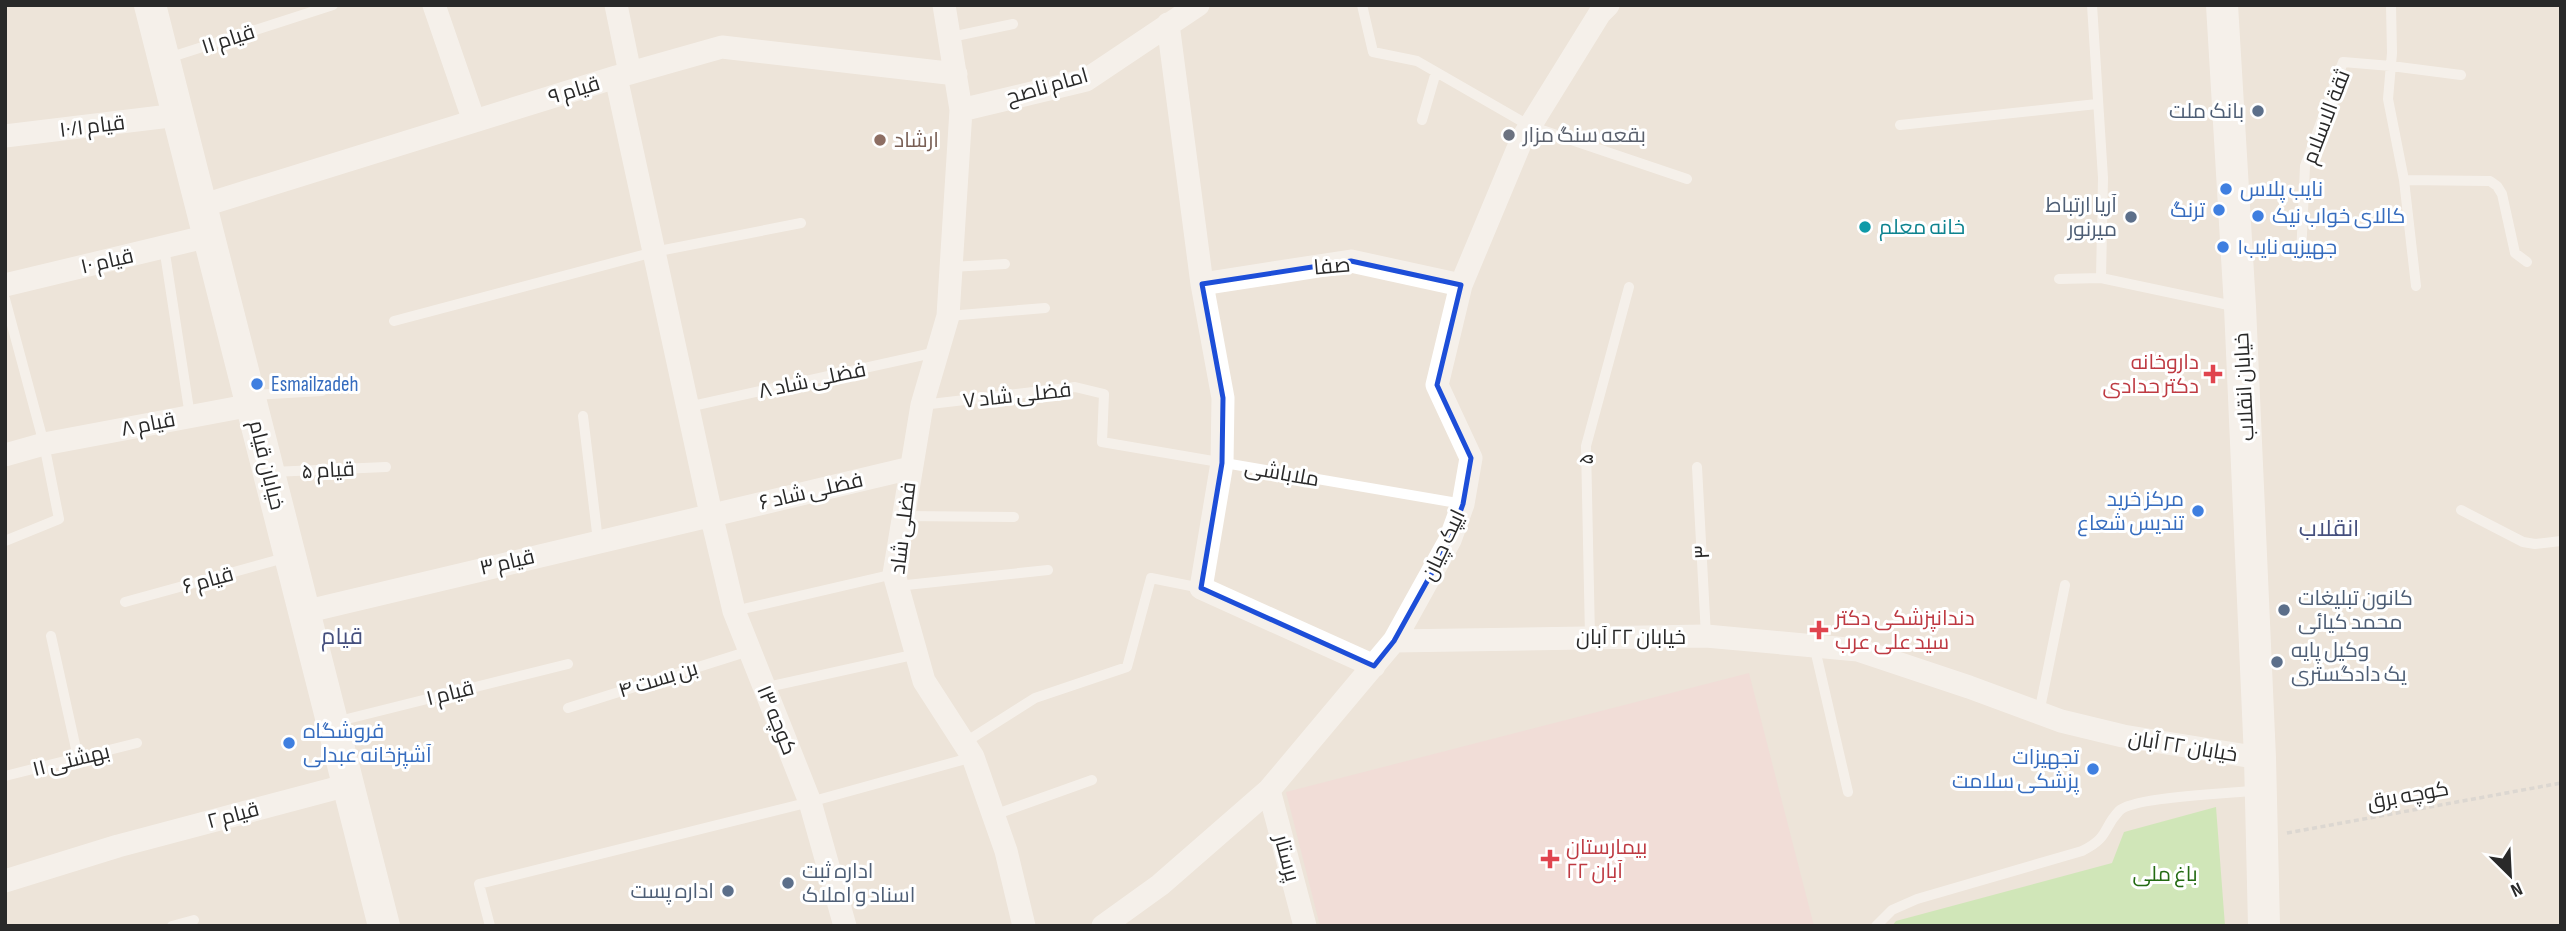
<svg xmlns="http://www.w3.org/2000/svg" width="2566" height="931" font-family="'Sofia Sans Condensed',Cairo,sans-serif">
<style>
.medical{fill:#f5d5d6}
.green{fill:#ade990}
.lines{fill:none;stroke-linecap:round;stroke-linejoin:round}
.path{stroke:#c7c7c7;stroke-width:3.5;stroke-dasharray:5 3.5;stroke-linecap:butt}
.lane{stroke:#fff;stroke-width:10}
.street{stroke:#fff;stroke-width:23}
.secondary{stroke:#fff;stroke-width:32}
.marked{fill:none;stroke:#1d4ed8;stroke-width:5;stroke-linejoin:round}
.service-dot{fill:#5c6f8a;stroke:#fff;stroke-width:2.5}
.worship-dot{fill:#6b7280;stroke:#fff;stroke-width:2.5}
.education-dot{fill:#8d6e63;stroke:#fff;stroke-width:2.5}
.shop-dot{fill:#3f7fe0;stroke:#fff;stroke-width:2.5}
.culture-dot{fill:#0f9aa8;stroke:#fff;stroke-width:2.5}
.health-dot{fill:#e0444e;stroke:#fff;stroke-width:2.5}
.labels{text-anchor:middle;stroke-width:6;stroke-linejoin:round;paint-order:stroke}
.street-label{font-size:21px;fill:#292929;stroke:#fff}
.service-label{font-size:21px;fill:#4e5e75;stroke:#fff;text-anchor:end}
.worship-label{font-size:21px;fill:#5b616d;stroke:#fff;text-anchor:start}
.education-label{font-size:21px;fill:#785e54;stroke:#fff;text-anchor:start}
.shop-label{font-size:21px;fill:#366cbe;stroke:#fff;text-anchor:start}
.culture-label{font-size:21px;fill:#0d838f;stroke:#fff;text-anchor:start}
.health-label{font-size:21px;fill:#be3a42;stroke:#fff;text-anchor:start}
.park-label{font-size:21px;fill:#246b13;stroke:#fff}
.neighbourhood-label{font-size:23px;fill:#454f7d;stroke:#fff}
</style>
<rect width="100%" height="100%" fill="#ede4d9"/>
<!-- medical -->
<path class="medical" d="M 1749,673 L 1814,926 L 1320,926 L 1286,792 Z"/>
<!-- green -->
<path class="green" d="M 2216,807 L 2225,926 L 1892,926 L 1896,921 L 2112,863 L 2124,832 Z"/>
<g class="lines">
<!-- path -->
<path class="path" d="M 2287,833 L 2561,783"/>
<!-- lane -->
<path class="lane" d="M 1362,5 L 1373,52 L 1417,61 L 1530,126 L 1687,179
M 2092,5 L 2103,178 L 2101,278 L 2238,307
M 2391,5 L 2392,53 L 2388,99 L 2404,180 L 2490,181 L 2497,186 L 2502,194 L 2515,253 L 2527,262
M 951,37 L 1013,24
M 165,59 L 333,5
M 1422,120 L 1436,72
M 1900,125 L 2097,104
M 2404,180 L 2416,286
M 164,247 L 190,416
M 2301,257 L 2305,166 L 2343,62 L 2391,66 L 2461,75
M 951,267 L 1005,264
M 2059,279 L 2101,278
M 5,299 L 44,444 L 59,519 L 5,541
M 948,316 L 1045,308
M 394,321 L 654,252 L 801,223
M 252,395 L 322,391
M 922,405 L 1075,387 L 1104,394 L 1102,442 L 1463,504
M 688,407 L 937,352
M 583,416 L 598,541
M 1697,467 L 1706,636
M 272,472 L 386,467
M 2461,510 L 2523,542 L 2535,544 L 2561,541
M 903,516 L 1014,517
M 897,586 L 1048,570
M 125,602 L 288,557
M 734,611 L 894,574
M 51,636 L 78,758
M 1590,637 L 1586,446 L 1629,287
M 1814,645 L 1848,792
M 763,688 L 917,654
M 568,708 L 749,651
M 2039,713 L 2065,585
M 335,722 L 568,664
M 964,743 L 1035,698 L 1127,667 L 1151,578 L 1201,588
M 5,776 L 137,743
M 994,815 L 1092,780
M 172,926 L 194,920
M 490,926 L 479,884 L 810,802 L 973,757
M 1876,926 L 1892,910 L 1917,899 L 2082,851 C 2110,837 2102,829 2119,811 C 2132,797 2225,794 2249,791"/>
<!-- street -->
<path class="street" d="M 434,5 L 474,121
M 616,5 L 630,73
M 944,5 L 961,110 L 948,316 L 922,405 L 894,574 L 924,681 L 973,757 L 1006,851 L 1024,926
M 1168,24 L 1202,284 L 1223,398 L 1222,463 L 1201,588 L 1374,666
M 616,77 L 711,514 L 734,611 L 810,802 L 845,926
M 961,110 L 1086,80 L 1198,5
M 5,136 L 178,115
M 201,206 L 616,77 L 722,47 L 956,74
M 1202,284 L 1351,261 L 1461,285
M 5,285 L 209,236
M 5,455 L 44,444 L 252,405
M 304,612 L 911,468
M 1394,641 L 1706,636 L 1858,650 L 1969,687 L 2061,721 L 2123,736 L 2260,758
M 1269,790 L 1305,926
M 5,881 L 118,846 L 348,785
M 1103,926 L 1160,885 L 1269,790 L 1394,641 L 1450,540 L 1463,504 L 1471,458 L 1437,385 L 1461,285 L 1522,139 L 1600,13 L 1608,5"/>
<!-- secondary -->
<path class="secondary" d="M 150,5 L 384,926
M 2222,5 L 2240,307 L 2260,758 L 2264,926"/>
</g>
<!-- marked area -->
<path d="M0 0H2566V931H0ZM 1351,261 L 1461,285 L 1437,385 L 1471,458 L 1463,504 L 1450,540 L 1394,641 L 1374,666 L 1201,588 L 1222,463 L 1223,398 L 1202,284 Z" fill="#ede4d9" fill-opacity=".55" fill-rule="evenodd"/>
<path class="marked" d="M 1351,261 L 1461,285 L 1437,385 L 1471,458 L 1463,504 L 1450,540 L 1394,641 L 1374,666 L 1201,588 L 1222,463 L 1223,398 L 1202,284 Z"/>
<!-- markers -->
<g class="service-dot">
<circle cx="2258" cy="111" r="7"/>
<circle cx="2131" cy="217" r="7"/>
<circle cx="2284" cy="610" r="7"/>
<circle cx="2277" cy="662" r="7"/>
<circle cx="788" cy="883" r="7"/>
<circle cx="728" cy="891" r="7"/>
</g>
<circle class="worship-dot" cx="1509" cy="135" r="7"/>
<circle class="education-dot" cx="880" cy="140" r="7"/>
<g class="shop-dot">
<circle cx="2226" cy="189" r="7"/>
<circle cx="2219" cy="210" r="7"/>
<circle cx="2258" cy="216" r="7"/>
<circle cx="2223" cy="247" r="7"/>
<circle cx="257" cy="384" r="7"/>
<circle cx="2198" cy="511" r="7"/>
<circle cx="289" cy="743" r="7"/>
<circle cx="2093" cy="769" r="7"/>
</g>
<circle class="culture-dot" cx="1865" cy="227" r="7"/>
<g class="health-dot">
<path d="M2209.5 363.5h7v7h7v7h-7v7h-7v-7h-7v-7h7z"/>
<path d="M1815.5 619.5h7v7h7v7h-7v7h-7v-7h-7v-7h7z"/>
<path d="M1546.5 848.5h7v7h7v7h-7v7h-7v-7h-7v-7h7z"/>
</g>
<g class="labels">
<!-- street labels -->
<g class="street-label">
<text transform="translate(228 39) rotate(-18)" y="7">قیام ۱۱</text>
<text transform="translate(1047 86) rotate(-16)" y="7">امام ناصح</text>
<text transform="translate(574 90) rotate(-17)" y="7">قیام ۹</text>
<text transform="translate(2326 117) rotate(-69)" y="7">ثقة‌ الاسلام</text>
<text transform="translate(92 126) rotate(-7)" y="7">قیام ۱۰/۱</text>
<text transform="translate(107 261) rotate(-13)" y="7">قیام ۱۰</text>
<text transform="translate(1332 266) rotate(-5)" y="7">صفا</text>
<text transform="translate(812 380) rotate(-12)" y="7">فضلی شاد ۸</text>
<text transform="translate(2244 387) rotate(-93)" y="7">خیابان انقلاب</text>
<text transform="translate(1017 395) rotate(-6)" y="7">فضلی شاد ۷</text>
<text transform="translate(148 424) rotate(-11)" y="7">قیام ۸</text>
<text transform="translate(1586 459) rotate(-90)" y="7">۵</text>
<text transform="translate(267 465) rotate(76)" y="7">خیابان قیام</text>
<text transform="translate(328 470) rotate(-3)" y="7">قیام ۵</text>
<text transform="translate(1282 473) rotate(10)" y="7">ملاباشی</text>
<text transform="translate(811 491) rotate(-13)" y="7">فضلی شاد ۶</text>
<text transform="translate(903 528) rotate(-83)" y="7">فضلی شاد</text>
<text transform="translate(1443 545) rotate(-65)" y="7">ایپک چیان</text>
<text transform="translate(1702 552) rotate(-93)" y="7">۳</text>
<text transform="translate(507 562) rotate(-13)" y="7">قیام ۳</text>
<text transform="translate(208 580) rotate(-16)" y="7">قیام ۶</text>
<text x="1631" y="644">خیابان ۲۲ آبان</text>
<text transform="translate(658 679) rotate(-17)" y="7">بن بست ۴</text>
<text transform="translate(450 693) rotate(-14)" y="7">قیام ۱</text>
<text transform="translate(777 720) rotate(68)" y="7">کوچه ۱۳</text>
<text transform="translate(2183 746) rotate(9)" y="7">خیابان ۲۲ آبان</text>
<text transform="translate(71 760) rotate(-14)" y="7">بهشتی ۱۱</text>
<text transform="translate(2408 795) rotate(-10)" y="7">کوچه برق</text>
<text transform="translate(233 815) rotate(-15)" y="7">قیام ۲</text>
<text transform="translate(1287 858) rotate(75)" y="7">پرستار</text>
</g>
<!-- service labels -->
<g class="service-label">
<text x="2244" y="118">بانک ملت</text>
<text x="2117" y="212">آریا ارتباط<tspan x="2117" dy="24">میرنور</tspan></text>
<text x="2298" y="605" text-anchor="start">کانون تبلیغات<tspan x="2298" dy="24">محمد کیائی</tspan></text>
<text x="2291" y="657" text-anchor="start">وکیل پایه<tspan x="2291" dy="24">یک دادگستری</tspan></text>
<text x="802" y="878" text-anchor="start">اداره ثبت<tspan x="802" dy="24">اسناد و املاک</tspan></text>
<text x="714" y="898">اداره پست</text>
</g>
<!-- worship labels -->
<g class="worship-label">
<text x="1523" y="142">بقعه سنگ مزار</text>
</g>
<!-- education labels -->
<g class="education-label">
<text x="894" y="147">ارشاد</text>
</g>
<!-- shop labels -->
<g class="shop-label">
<text x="2240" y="196">نایب پلاس</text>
<text x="2205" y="217" text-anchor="end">ترنگ</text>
<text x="2272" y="223">کالای خواب نیک</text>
<text x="2237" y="254">جهیزیه نایب۱</text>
<text x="271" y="391">Esmailzadeh</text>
<text x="2184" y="506" text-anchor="end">مرکز خرید<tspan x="2184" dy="24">تندیس شعاع</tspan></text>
<text x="303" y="738">فروشگاه<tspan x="303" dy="24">آشپزخانه عبدلی</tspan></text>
<text x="2079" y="764" text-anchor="end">تجهیزات<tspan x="2079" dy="24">پزشکی سلامت</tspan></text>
</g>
<!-- culture labels -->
<g class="culture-label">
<text x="1879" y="234">خانه معلم</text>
</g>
<!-- health labels -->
<g class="health-label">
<text x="2199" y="369" text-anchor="end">داروخانه<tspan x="2199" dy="24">دکتر حدادی</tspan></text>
<text x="1835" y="625">دندانپزشکی دکتر<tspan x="1835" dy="24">سید علی عرب</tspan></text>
<text x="1566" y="854">بیمارستان<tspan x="1566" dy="24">۲۲ آبان</tspan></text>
</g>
<!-- park labels -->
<g class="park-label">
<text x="2165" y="881">باغ ملی</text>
</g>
<!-- neighbourhood labels -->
<g class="neighbourhood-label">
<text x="2329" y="536">انقلاب</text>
<text x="342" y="644">قیام</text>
</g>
</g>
<!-- border -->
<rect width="2566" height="931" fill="none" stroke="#292929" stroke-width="14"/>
<!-- north arrow -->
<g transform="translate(2510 875) rotate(156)" stroke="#ffffff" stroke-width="5" paint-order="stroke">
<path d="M0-5L12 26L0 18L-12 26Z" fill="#292929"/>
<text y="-10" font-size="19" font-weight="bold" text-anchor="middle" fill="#292929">N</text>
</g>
</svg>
